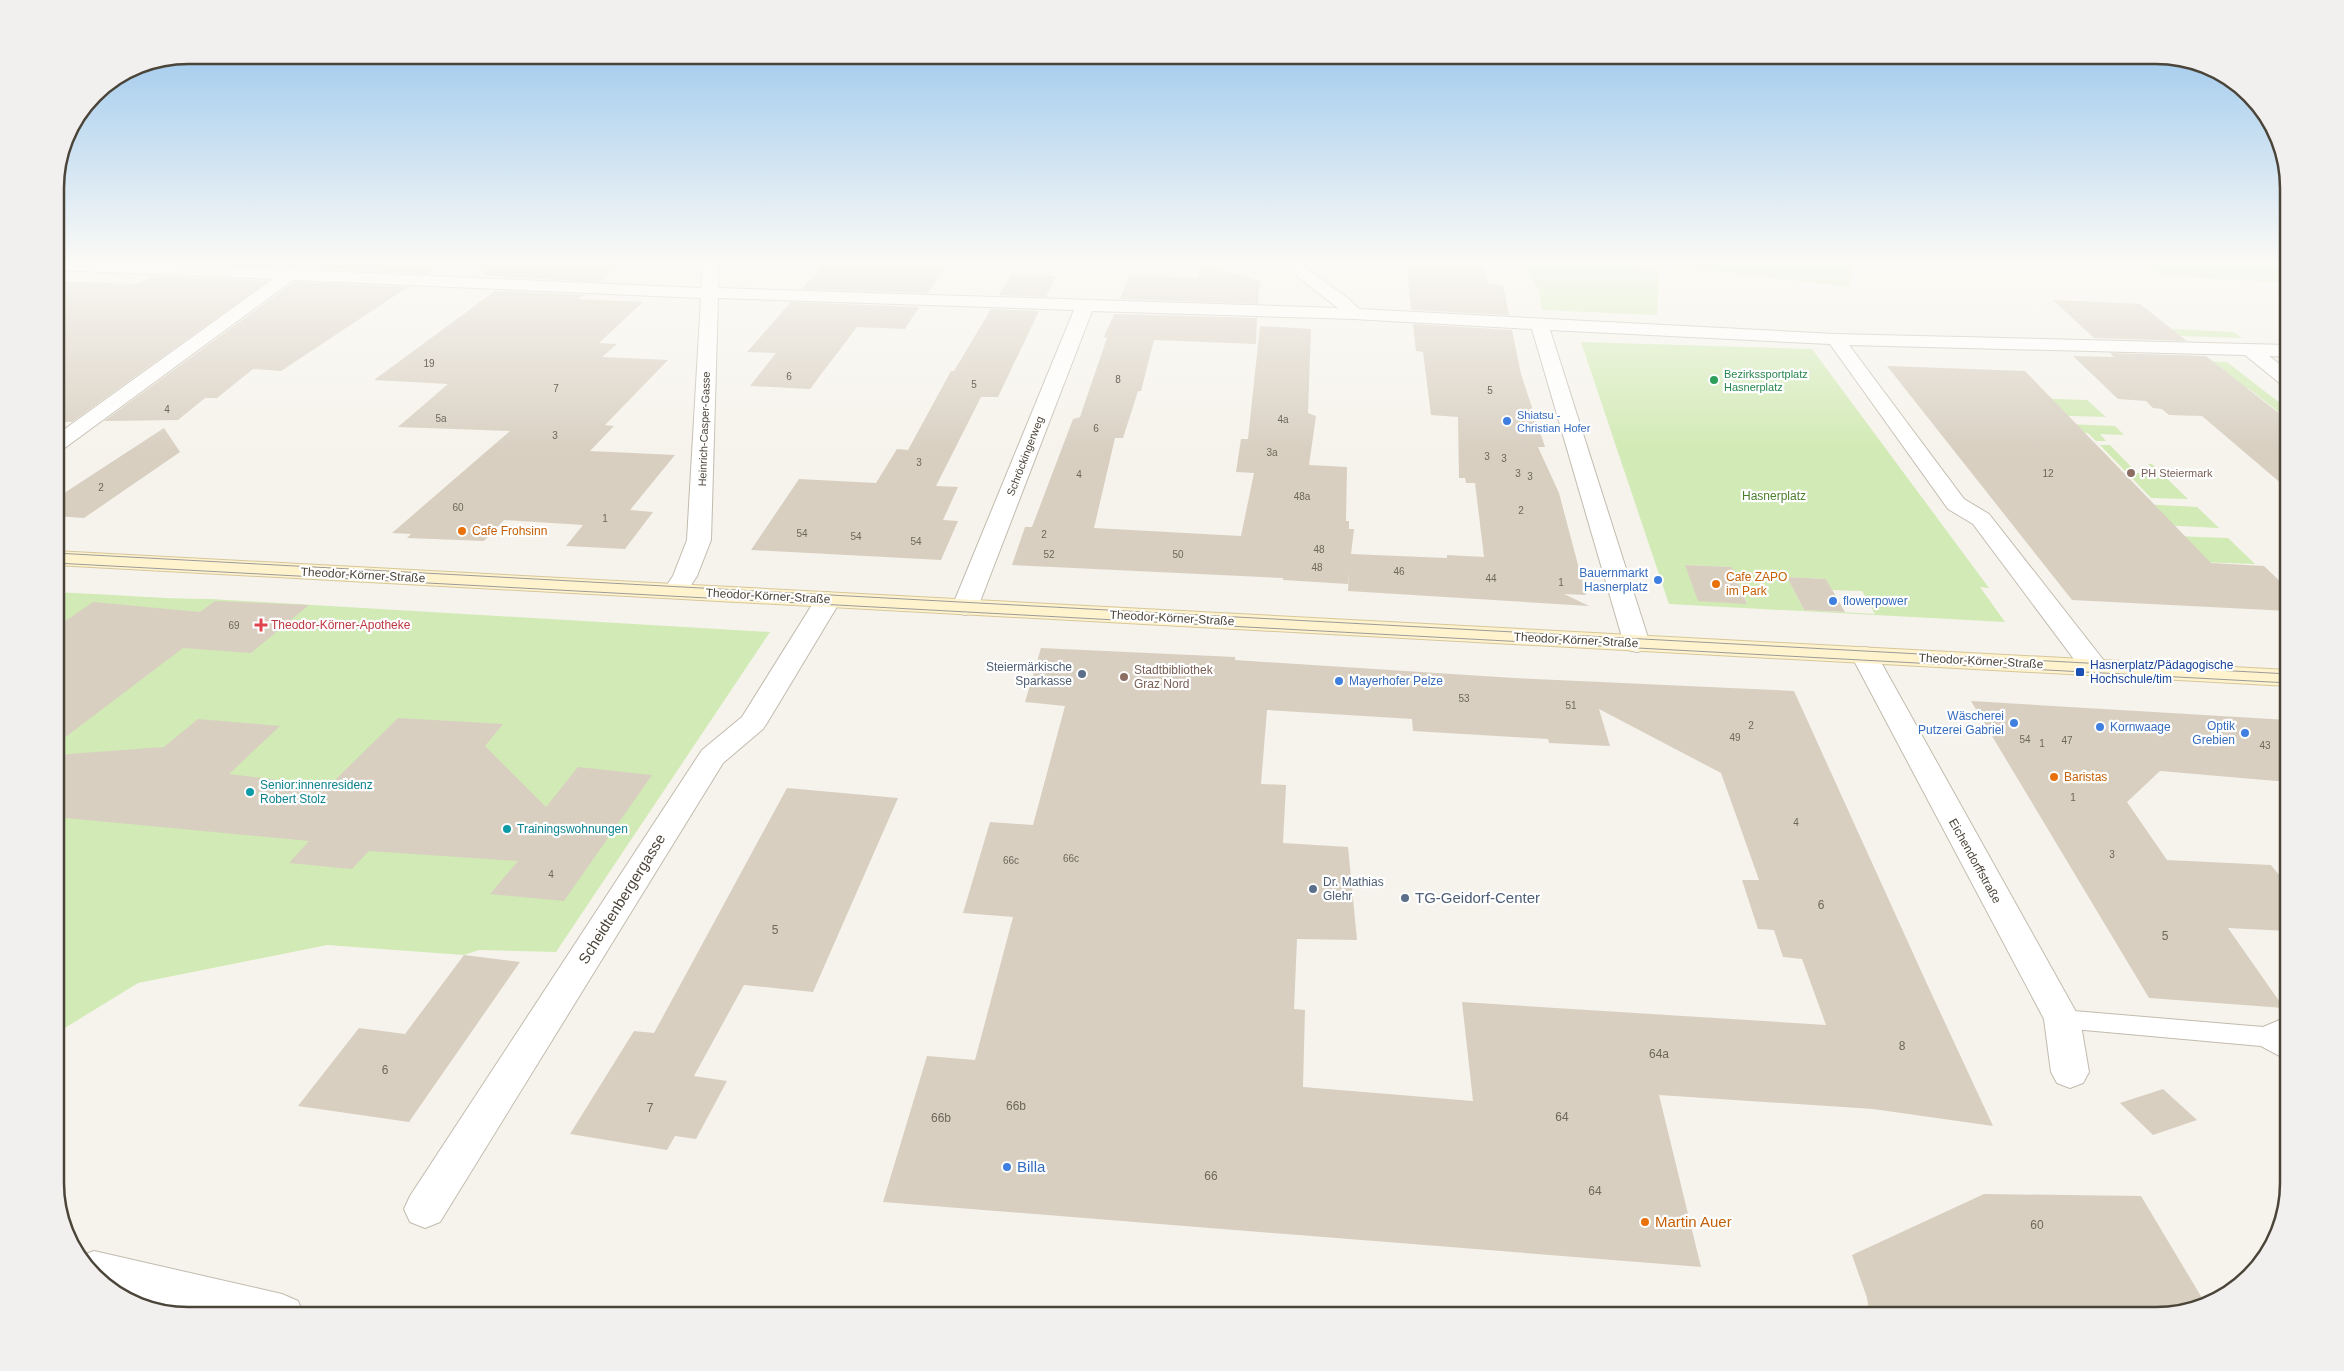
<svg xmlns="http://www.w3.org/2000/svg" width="2344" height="1371" font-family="Arial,sans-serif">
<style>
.green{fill:#d2eab5;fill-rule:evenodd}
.building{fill:#d8cfc1;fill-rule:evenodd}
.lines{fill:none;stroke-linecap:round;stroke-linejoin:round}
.service-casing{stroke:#c2bbae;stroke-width:2}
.minor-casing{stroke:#c2bbae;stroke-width:2}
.tertiary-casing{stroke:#c2bbae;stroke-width:2}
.secondary-casing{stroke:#d6c79b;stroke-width:2}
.service{fill:#fff;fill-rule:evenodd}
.minor{fill:#fff;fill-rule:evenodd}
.tertiary{fill:#fff;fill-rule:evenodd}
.secondary{fill:#fff3cd;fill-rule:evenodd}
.tram{stroke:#9a9a9a;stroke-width:1}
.leisure-dot{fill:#2e9e5b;stroke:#fff;stroke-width:2}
.shop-dot{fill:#3f7fe0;stroke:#fff;stroke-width:2}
.education-dot{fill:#8d6e63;stroke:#fff;stroke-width:2}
.food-dot{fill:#e8710a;stroke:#fff;stroke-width:2}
.health-dot{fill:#e0444e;stroke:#fff;stroke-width:2}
.transit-dot{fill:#1a4fb4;stroke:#fff;stroke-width:2}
.service-dot{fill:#5c6f8a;stroke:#fff;stroke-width:2}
.culture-dot{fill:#0f9aa8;stroke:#fff;stroke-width:2}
.labels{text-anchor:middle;stroke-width:4.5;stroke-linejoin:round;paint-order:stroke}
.number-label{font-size:10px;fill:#6e675b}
.far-leisure-label{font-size:11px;fill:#27864d;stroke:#fff;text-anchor:start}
.far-shop-label{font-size:11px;fill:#366cbe;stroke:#fff;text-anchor:start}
.far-street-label{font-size:11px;fill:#4b4439;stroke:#fff}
.far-education-label{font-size:11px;fill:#785e54;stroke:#fff;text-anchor:start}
.park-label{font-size:12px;fill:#4a7f2a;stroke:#fff}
.food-label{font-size:12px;fill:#c56008;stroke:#fff;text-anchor:start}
.shop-label{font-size:12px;fill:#366cbe;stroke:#fff;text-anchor:end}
.street-label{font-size:12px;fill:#4b4439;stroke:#fff}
.health-label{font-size:12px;fill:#be3a42;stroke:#fff;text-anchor:start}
.transit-label{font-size:12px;fill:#164399;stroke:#fff;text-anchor:start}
.service-label{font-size:12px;fill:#4e5e75;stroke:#fff;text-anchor:end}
.education-label{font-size:12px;fill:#785e54;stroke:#fff;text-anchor:start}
.culture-label{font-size:12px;fill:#0d838f;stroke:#fff;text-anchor:start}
.near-number-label{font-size:12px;fill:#6e675b}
.near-service-label{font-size:15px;fill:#4e5e75;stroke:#fff;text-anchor:start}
.near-street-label{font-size:15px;fill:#4b4439;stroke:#fff}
.near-shop-label{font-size:15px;fill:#366cbe;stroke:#fff;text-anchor:start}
.near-food-label{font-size:15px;fill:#c56008;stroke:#fff;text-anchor:start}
.rim{fill:none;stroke:#4b4439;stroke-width:2.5}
</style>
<rect width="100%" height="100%" fill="#f6f3ec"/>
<!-- green -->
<path class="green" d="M 1520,260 L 1571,260 L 1659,270 L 1657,315 L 1542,310 L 1539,290 Z
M 1675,260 L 1854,260 L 1850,287 L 1686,268 L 1675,269 Z
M 2110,260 L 2289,260 L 2289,283 L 2160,275 L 2140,261 Z
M 2172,329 L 2234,332 L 2242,338 L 2181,336 Z
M 1581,342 L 1812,349 L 1989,588 L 1980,587 L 2005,622 L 1669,604 ZM 1685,565 L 1732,567 L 1747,603 L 1747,604 ZM 1787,577 L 1826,579 L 1832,590 L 1862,591 L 1875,614 L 1804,610 Z
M 2204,361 L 2227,362 L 2289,410 L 2289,420 L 2248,388 L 2236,387 Z
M 2021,398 L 2087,400 L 2106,417 L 2038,415 Z
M 2044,423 L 2115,426 L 2124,435 L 2100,434 L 2106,441 L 2096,441 L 2088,433 L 2052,432 Z
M 2100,445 L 2110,445 L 2137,473 L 2158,474 L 2148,464 L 2152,464 L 2188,499 L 2151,498 Z
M 2121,503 L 2197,507 L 2219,528 L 2139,524 Z
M 2149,535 L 2228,538 L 2255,564 L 2198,562 Z
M 55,592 C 107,594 159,599 211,599 L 770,632 L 556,952 L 479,950 L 464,955 L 327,945 L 138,983 L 55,1034 Z"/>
<!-- building -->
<path class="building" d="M 182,260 L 391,260 L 444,263 L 427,274 L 293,266 L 286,268 L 177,263 Z
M 474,260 L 625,260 L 600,282 L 486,276 Z
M 827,260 L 866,260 L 947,263 L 928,293 L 802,289 Z
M 1407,263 L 1483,266 L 1488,284 L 1503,285 L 1509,315 L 1411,310 Z
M 1202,264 L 1260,281 L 1258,304 L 1120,299 L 1129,276 L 1132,275 L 1198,278 Z
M 1011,275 L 1056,276 L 1046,297 L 999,295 Z
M 153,276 L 268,281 L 72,422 L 55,422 L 55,281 L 136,284 Z
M 294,282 L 408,287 L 281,371 L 253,369 L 217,398 L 205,398 L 178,420 L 104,421 Z
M 495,291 L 584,295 L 578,299 L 643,302 L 599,343 L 617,344 L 602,357 L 668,360 L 605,425 L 614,426 L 590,451 L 675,455 L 630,510 L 653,512 L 625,549 L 566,546 L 583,525 L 504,520 L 484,541 L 407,538 L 411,534 L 392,533 L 510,431 L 398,427 L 448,384 L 374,380 Z
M 2053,300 L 2140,304 L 2187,341 L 2094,338 Z
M 791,302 L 919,307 L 905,329 L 857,327 L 810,389 L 750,386 L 776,353 L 747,352 Z
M 991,309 L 1039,311 L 998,397 L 981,397 L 936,486 L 958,487 L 943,520 L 958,521 L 941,560 L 751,550 L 799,479 L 876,483 L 897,449 L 908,450 L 951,371 L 954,371 Z
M 1114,314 L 1257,318 L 1256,344 L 1154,340 L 1141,391 L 1138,391 L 1123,438 L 1115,438 L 1094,528 L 1241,536 L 1254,473 L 1236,472 L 1241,439 L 1248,439 L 1260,326 L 1311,329 L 1308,413 L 1316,416 L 1309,465 L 1347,467 L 1346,521 L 1349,521 L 1349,529 L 1354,529 L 1351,554 L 1447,558 L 1447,555 L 1484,557 L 1475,483 L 1466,483 L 1465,478 L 1459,478 L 1458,417 L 1431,415 L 1423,352 L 1416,351 L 1413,324 L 1512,330 L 1521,374 L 1545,447 L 1538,447 L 1559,493 L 1586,595 L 1564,594 L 1589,606 L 1348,591 L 1349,572 L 1348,584 L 1283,580 L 1283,578 L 1012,565 L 1025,527 L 1032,527 L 1073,419 L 1080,417 L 1107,338 L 1104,337 Z
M 2110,353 L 2206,356 L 2289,421 L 2289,490 L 2202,416 L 2169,415 L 2162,409 L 2153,408 L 2146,401 L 2118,399 L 2073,356 L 2114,357 Z
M 1887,366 L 2025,371 L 2211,563 L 2264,566 L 2289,590 L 2289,611 L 2072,600 Z
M 164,428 L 180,452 L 84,518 L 55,516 L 55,499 Z
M 1685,565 L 1732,567 L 1747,604 L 1698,601 Z
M 1787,577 L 1826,579 L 1845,612 L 1804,610 Z
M 215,601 L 309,605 L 251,653 L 183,648 L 55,745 L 55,628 L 93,602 L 200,612 Z
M 1041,648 L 1235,657 L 1235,660 L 1514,678 L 1794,691 L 1927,984 L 1993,1126 L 1873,1109 L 1659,1095 L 1701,1267 L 883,1202 L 927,1056 L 975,1060 L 1013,917 L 963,913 L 990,822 L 1033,825 L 1065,706 L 1025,702 ZM 1599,709 L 1721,773 L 1759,880 L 1742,880 L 1758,929 L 1774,930 L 1783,957 L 1802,959 L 1826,1025 L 1462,1002 L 1473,1101 L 1303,1087 L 1305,1010 L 1294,1009 L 1297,939 L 1357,940 L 1348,847 L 1283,843 L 1286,785 L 1261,784 L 1267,710 L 1412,719 L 1413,731 L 1548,739 L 1549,743 L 1610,746 Z
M 1971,701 L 2289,720 L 2289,782 L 2160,771 L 2127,802 L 2167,860 L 2271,865 L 2289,887 L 2289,931 L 2228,928 L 2284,1008 L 2149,998 Z
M 398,718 L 503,724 L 485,746 L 546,807 L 578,767 L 652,775 L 564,901 L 490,894 L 518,861 L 369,851 L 352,869 L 289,863 L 309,841 L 55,817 L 55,755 L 164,747 L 198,719 L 280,726 L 229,774 L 329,786 Z
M 787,788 L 898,798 L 813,992 L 744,985 L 694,1076 L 727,1081 L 696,1139 L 675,1136 L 667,1150 L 570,1134 L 634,1031 L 654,1033 Z
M 464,955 L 520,962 L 409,1122 L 298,1106 L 359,1028 L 405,1034 Z
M 2163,1089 L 2197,1120 L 2153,1135 L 2120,1103 Z
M 1984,1194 L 2141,1196 L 2205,1303 L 2156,1316 L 1870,1316 L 1867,1298 L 1852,1255 Z"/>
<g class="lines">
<!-- service casing -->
<g class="service-casing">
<path id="service" d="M 2062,1010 L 2263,1027 L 2289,1016 L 2289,1036 L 2286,1037 L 2289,1039 L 2289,1061 L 2261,1046 L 2062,1028 L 2054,1026 L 2050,1019 L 2054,1012 Z"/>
</g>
<!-- minor casing -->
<g class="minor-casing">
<path id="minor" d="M 55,260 L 286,270 L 292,268 L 298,270 L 701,288 L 703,260 L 719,260 L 718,288 L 1338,308 L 1276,260 L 1295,260 L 1349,299 L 1359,309 L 1835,334 L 2289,345 L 2289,357 L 2269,356 L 2289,371 L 2289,387 L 2282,385 L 2245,355 L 1849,345 L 1964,499 L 1989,514 L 2105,662 L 2109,668 L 2105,674 L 2095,676 L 2085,674 L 1973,524 L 1948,509 L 1830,344 L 1550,330 L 1650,644 L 1646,650 L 1637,652 L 1628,650 L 1624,644 L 1532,329 L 1354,319 L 1092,311 L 978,607 L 974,612 L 965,615 L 956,612 L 952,607 L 1074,310 L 718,298 L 711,540 L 697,576 L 684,596 L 675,598 L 666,596 L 663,591 L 673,576 L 687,540 L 701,298 L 293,280 L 62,450 L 55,452 L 55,436 L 273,279 L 55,270 Z
M 828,592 L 837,595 L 841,600 L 767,723 L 763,729 L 723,763 L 440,1222 L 425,1228 L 410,1222 L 404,1209 L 410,1196 L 702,750 L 742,717 L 815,600 L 819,595 Z
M 1864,647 L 1873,649 L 1877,655 L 2080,1019 L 2089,1072 L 2083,1083 L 2070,1088 L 2057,1083 L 2051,1072 L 2044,1019 L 1851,655 L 1855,649 Z"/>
</g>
<!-- tertiary casing -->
<g class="tertiary-casing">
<path id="tertiary" d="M 94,1251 L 282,1294 L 298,1301 L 304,1316 L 194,1316 L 122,1298 L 80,1256 Z"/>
</g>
<!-- secondary casing -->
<g class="secondary-casing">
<path id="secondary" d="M 55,551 L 2289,670 L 2289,686 L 55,565 Z"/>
</g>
<!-- service -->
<use href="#service" class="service"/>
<!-- minor -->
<use href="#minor" class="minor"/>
<!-- tertiary -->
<use href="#tertiary" class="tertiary"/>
<!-- secondary -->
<use href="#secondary" class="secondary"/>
<!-- tram -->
<path class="tram" d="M 55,553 L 2289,674
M 55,563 L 2289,683"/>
</g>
<!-- sky -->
<linearGradient id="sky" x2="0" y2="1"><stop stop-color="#8fc1ec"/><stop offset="0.58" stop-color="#fbfaf6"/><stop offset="1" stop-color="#fbfaf6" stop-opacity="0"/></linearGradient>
<rect width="2344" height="452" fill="url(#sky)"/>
<!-- markers -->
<circle class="leisure-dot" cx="1714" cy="380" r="5"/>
<g class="shop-dot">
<circle cx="1507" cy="421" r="5"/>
<circle cx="1658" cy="580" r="5"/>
<circle cx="1833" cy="601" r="5"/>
<circle cx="1339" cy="681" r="5"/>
<circle cx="2014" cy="723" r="5"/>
<circle cx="2100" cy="727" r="5"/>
<circle cx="2245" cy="733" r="5"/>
<circle cx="1007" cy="1167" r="5"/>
</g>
<g class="education-dot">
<circle cx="2131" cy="473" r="5"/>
<circle cx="1124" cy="677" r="5"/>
</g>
<g class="food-dot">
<circle cx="462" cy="531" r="5"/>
<circle cx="1716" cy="584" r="5"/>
<circle cx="2054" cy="777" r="5"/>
<circle cx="1645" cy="1222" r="5"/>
</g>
<path class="health-dot" d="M258.5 617.5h5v5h5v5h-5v5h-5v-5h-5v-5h5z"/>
<rect class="transit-dot" x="2075" y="667" width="10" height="10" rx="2.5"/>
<g class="service-dot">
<circle cx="1082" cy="674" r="5"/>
<circle cx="1313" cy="889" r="5"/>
<circle cx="1405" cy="898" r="5"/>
</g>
<g class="culture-dot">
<circle cx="250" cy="792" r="5"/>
<circle cx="507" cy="829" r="5"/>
</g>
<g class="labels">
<!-- number labels -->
<g class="number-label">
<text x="429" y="367">19</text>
<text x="789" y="380">6</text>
<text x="1118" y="383">8</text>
<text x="974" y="388">5</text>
<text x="556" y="392">7</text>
<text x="1490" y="394">5</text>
<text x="167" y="413">4</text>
<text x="441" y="422">5a</text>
<text x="1283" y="423">4a</text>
<text x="1096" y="432">6</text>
<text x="555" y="439">3</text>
<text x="1272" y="456">3a</text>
<text x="1487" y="460">3</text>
<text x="1504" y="462">3</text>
<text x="919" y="466">3</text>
<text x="1518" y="477">3</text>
<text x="2048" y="477">12</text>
<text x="1079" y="478">4</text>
<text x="1530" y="480">3</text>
<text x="101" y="491">2</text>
<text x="1302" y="500">48a</text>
<text x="458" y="511">60</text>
<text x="1521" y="514">2</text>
<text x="605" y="522">1</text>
<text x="802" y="537">54</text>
<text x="1044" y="538">2</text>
<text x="856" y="540">54</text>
<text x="916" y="545">54</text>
<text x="1319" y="553">48</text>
<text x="1049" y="558">52</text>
<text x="1178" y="558">50</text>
<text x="1317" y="571">48</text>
<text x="1399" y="575">46</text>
<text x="1491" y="582">44</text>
<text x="1561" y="586">1</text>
<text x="234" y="629">69</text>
<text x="1464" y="702">53</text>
<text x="1571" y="709">51</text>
<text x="1751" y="729">2</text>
<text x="1735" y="741">49</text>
<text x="2025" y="743">54</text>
<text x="2067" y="744">47</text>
<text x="2042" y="747">1</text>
<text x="2265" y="749">43</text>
<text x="2073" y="801">1</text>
<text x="1796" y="826">4</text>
<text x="2112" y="858">3</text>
<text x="1071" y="862">66c</text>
<text x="1011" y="864">66c</text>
<text x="551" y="878">4</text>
</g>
<!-- far-leisure labels -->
<g class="far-leisure-label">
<text x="1724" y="378">Bezirkssportplatz<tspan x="1724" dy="13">Hasnerplatz</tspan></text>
</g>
<!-- far-shop labels -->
<g class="far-shop-label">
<text x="1517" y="419">Shiatsu -<tspan x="1517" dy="13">Christian Hofer</tspan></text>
</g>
<!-- far-street labels -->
<g class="far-street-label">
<text transform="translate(704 429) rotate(-88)" y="4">Heinrich-Casper-Gasse</text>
<text transform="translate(1025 456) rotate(-69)" y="4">Schröckingerweg</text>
</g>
<!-- far-education labels -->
<g class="far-education-label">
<text x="2141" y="477">PH Steiermark</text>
</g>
<!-- park labels -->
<g class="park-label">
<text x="1774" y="500">Hasnerplatz</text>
</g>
<!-- food labels -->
<g class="food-label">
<text x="472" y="535">Cafe Frohsinn</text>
<text x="1726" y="581">Cafe ZAPO<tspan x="1726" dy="14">im Park</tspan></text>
<text x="2064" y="781">Baristas</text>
</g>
<!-- shop labels -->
<g class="shop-label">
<text x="1648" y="577">Bauernmarkt<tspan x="1648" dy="14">Hasnerplatz</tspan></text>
<text x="1843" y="605" text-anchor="start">flowerpower</text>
<text x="1349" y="685" text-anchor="start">Mayerhofer Pelze</text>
<text x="2004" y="720">Wäscherei<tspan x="2004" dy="14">Putzerei Gabriel</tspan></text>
<text x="2235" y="730">Optik<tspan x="2235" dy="14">Grebien</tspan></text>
<text x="2110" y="731" text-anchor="start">Kornwaage</text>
</g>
<!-- street labels -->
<g class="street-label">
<text transform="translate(363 575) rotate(3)" y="4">Theodor-Körner-Straße</text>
<text transform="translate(768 596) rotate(3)" y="4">Theodor-Körner-Straße</text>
<text transform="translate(1172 618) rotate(3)" y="4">Theodor-Körner-Straße</text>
<text transform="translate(1576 640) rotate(3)" y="4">Theodor-Körner-Straße</text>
<text transform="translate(1981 661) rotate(3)" y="4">Theodor-Körner-Straße</text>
<text transform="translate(1975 861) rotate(61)" y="4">Eichendorffstraße</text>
</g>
<!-- health labels -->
<g class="health-label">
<text x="271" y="629">Theodor-Körner-Apotheke</text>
</g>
<!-- transit labels -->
<g class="transit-label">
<text x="2090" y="669">Hasnerplatz/Pädagogische<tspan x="2090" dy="14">Hochschule/tim</tspan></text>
</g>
<!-- service labels -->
<g class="service-label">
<text x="1072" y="671">Steiermärkische<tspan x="1072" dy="14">Sparkasse</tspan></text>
<text x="1323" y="886" text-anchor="start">Dr. Mathias<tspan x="1323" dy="14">Glehr</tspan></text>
</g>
<!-- education labels -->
<g class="education-label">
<text x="1134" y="674">Stadtbibliothek<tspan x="1134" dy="14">Graz Nord</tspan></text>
</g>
<!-- culture labels -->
<g class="culture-label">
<text x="260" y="789">Senior:innenresidenz<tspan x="260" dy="14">Robert Stolz</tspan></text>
<text x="517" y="833">Trainingswohnungen</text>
</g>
<!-- near-number labels -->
<g class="near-number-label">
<text x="1821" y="909">6</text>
<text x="775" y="934">5</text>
<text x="2165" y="940">5</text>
<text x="1902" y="1050">8</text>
<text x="1659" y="1058">64a</text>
<text x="385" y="1074">6</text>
<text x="1016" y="1110">66b</text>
<text x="650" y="1112">7</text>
<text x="1562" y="1121">64</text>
<text x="941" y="1122">66b</text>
<text x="1211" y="1180">66</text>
<text x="1595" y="1195">64</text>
<text x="2037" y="1229">60</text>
</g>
<!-- near-service labels -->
<g class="near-service-label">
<text x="1415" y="903">TG-Geidorf-Center</text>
</g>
<!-- near-street labels -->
<g class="near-street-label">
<text transform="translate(622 899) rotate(-58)" y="5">Scheidtenbergergasse</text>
</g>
<!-- near-shop labels -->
<g class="near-shop-label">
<text x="1017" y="1172">Billa</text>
</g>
<!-- near-food labels -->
<g class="near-food-label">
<text x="1655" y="1227">Martin Auer</text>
</g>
</g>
<!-- crop -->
<path d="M0 0H2344V1371H0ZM188 64H2156A124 124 0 0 1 2280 188V1183A124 124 0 0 1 2156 1307H188A124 124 0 0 1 64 1183V188A124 124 0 0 1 188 64Z" fill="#f1f0ef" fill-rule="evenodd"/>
<path class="rim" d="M188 64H2156A124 124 0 0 1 2280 188V1183A124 124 0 0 1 2156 1307H188A124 124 0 0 1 64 1183V188A124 124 0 0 1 188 64Z"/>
</svg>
